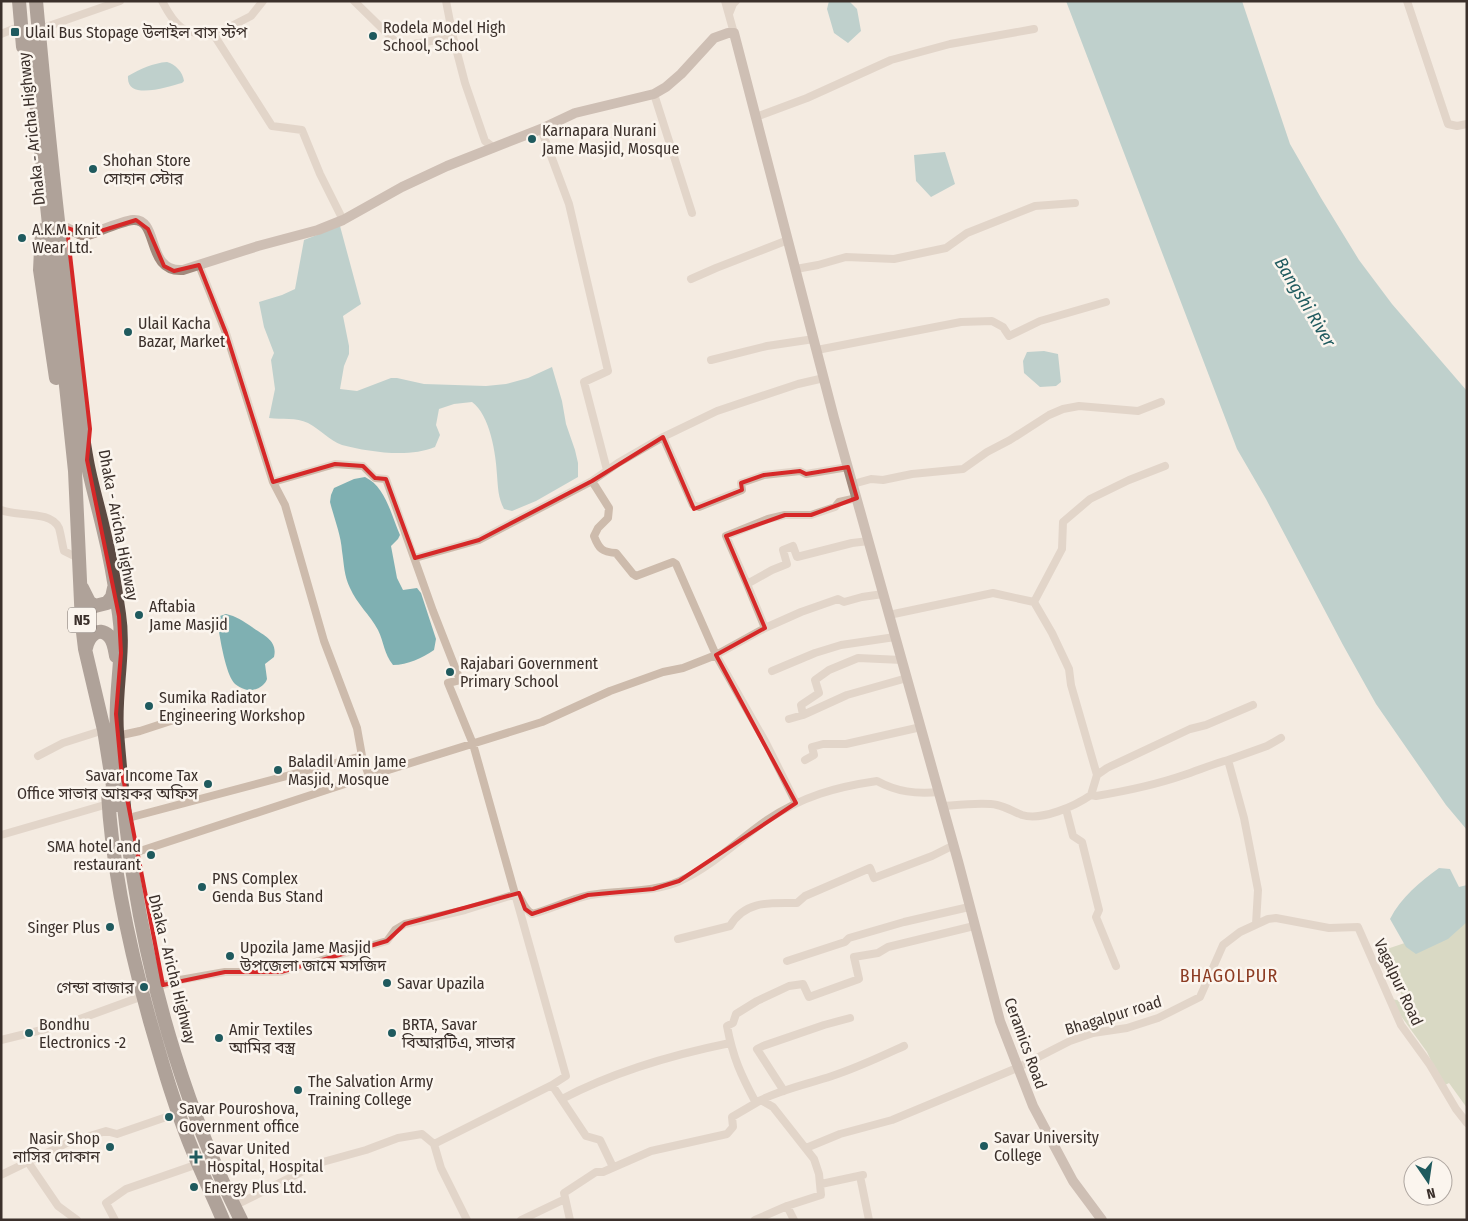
<svg xmlns="http://www.w3.org/2000/svg" width="1468" height="1221" font-family="'Fira Sans Condensed','Noto Sans Bengali',sans-serif">
<style>
.green{fill:#b8c4a0}
.water{fill:#7fb0b2}
.lines{fill:none;stroke-linecap:round;stroke-linejoin:round}
.street{stroke:#cdbbac;stroke-width:8}
.secondary{stroke:#a18a7d;stroke-width:10}
.highway{stroke:#5c4a42;stroke-width:14}
.marked{fill:none;stroke:#d62828;stroke-width:4;stroke-linejoin:round}
.poi-dot{fill:#1f5a5e;stroke:#fbf5ee;stroke-width:2}
.labels{text-anchor:middle;stroke-width:5;stroke-linejoin:round;paint-order:stroke}
.shield{fill:#fbf5ee;stroke:#756b66;stroke-width:1}
.shield-label{font-size:15px;font-weight:bold;fill:#3b302b}
.poi-label{font-size:16px;fill:#3b302b;stroke:#fbf5ee;text-anchor:start}
.street-label{font-size:16px;fill:#3b302b;stroke:#fbf5ee}
.water-label{font-size:18px;font-style:italic;fill:#1f5a5e;stroke:#fbf5ee}
.neighbourhood-label{font-size:18px;letter-spacing:1px;fill:#8c3b22;stroke:#fbf5ee}
</style>
<rect width="100%" height="100%" fill="#f4ebe1"/>
<!-- green -->
<path class="green" d="M 1467,922 L 1467,1108 L 1449,1083 L 1443,1086 L 1427,1052 L 1388,998 L 1405,1002 L 1381,951 Z"/>
<!-- water -->
<path class="water" d="M 829,1 L 849,1 L 857,9 L 861,31 L 848,43 L 834,33 L 827,9 Z
M 1066,1 L 1242,1 L 1290,144 L 1321,198 L 1359,260 L 1392,304 L 1467,391 L 1467,830 L 1446,805 L 1376,704 L 1343,645 L 1266,499 L 1237,449 Z
M 167,62 C 175,64 183,72 184,81 L 182,83 C 169,86 126,102 128,76 C 140,69 153,63 167,62 Z
M 945,152 L 955,184 L 931,197 L 916,181 L 914,155 Z
M 340,226 L 361,304 L 343,316 L 349,346 L 349,354 L 344,366 L 340,389 L 357,391 L 391,378 L 397,378 L 424,384 L 486,386 L 506,384 L 528,378 L 552,367 L 562,401 L 566,424 L 575,450 L 578,463 L 578,477 L 536,501 L 512,511 L 504,509 C 498,497 498,488 497,475 C 496,454 490,415 472,402 L 454,404 L 439,409 L 436,425 L 440,435 L 435,447 C 409,458 369,452 342,445 C 329,440 321,430 308,423 C 296,417 282,420 269,418 L 275,389 L 271,360 L 274,353 L 264,327 L 259,302 L 282,295 L 295,289 L 304,240 Z
M 1044,351 L 1058,354 L 1061,382 L 1056,386 L 1040,387 L 1024,373 L 1023,361 L 1027,352 Z
M 365,477 C 386,487 391,515 400,535 L 398,539 L 391,546 L 397,578 L 403,590 L 417,588 L 421,593 L 436,639 L 434,650 C 422,658 408,665 393,665 C 384,654 384,642 378,630 C 370,615 357,604 350,588 C 344,576 344,564 342,551 C 341,535 334,518 330,502 L 331,495 L 334,488 L 354,479 Z
M 226,614 C 236,616 243,621 252,627 C 263,635 278,640 274,657 L 265,664 L 267,679 C 265,685 259,689 252,690 C 245,691 235,686 232,680 C 225,668 220,639 218,625 L 220,616 Z
M 1439,868 L 1450,869 L 1459,887 L 1467,885 L 1467,922 L 1448,939 L 1416,954 L 1406,947 L 1390,919 C 1401,897 1420,882 1439,868 Z"/>
<g class="lines">
<!-- street -->
<path class="street" d="M 162,1 C 176,28 183,34 214,35 L 272,126 L 302,130 L 320,174 L 343,220
M 354,1 L 399,45 L 403,46 L 453,37
M 446,1 L 453,37 L 465,83 L 485,141 L 494,148
M 725,1 L 734,33
M 1407,1 L 1448,124 L 1457,126 L 1467,124
M 729,14 L 733,4 L 736,1
M 46,27 L 120,1
M 1,34 L 21,26
M 214,35 L 251,16 L 263,1
M 654,94 L 692,213
M 756,117 L 807,98 L 891,60 L 950,44 L 1034,29
M 541,129 L 569,204 L 608,371 L 584,382 L 607,470
M 796,269 L 818,265 L 846,257 L 894,259 L 946,248 L 967,233 L 1035,206 L 1075,203
M 691,279 L 716,268 L 788,240
M 817,350 L 961,322 L 992,321 L 1003,327 L 1009,336 L 1040,321 L 1106,302
M 711,360 L 767,346 L 814,339
M 663,437 L 693,505 L 699,507 L 742,490 L 741,483 L 764,475 L 800,471 L 806,474 L 848,467
M 592,481 L 609,508 L 608,518 L 598,528 L 594,536 C 599,549 602,552 616,553 L 633,574 L 636,576 L 673,562 L 676,564 L 716,655 L 765,628 L 801,612 L 838,599 L 844,602 L 862,597 L 883,594
M 273,482 L 335,464 L 363,466 L 375,478 L 386,479 L 433,611 L 460,680 L 448,683 L 473,744 L 566,1076 L 552,1085
M 853,484 L 871,479 L 883,480 L 912,474 L 963,469 L 987,452 L 1010,440 L 1049,415 L 1063,409 L 1079,406 L 1138,411 L 1161,402
M 1,510 C 17,517 51,510 59,528 C 61,535 62,543 64,551 L 78,558
M 415,558 L 479,540 L 592,481 L 618,463 L 663,437 L 717,411 L 798,384 L 824,378
M 747,584 L 726,536 L 768,519 L 785,515 L 811,515 L 835,507 L 839,502 L 857,498
M 1034,602 L 1062,549 L 1063,522 L 1090,499 L 1129,480 L 1165,466
M 889,615 L 993,593 L 1034,602 L 1052,633 L 1069,669 L 1071,685 L 1097,775
M 765,628 L 747,584 L 772,570 L 787,564 L 783,550 L 793,546 L 797,557 L 852,543 L 869,541
M 772,671 L 815,653 L 841,645 L 895,637
M 803,715 L 801,705 L 819,693 L 815,680 L 829,670 L 858,658 L 902,660
M 789,719 L 803,715 L 847,695 L 907,678
M 117,736 L 140,731 L 186,716
M 38,756 L 63,743 L 104,730
M 362,756 L 369,776
M 805,760 L 814,755 L 812,747 L 823,744 L 846,744 L 921,727
M 1091,795 L 1097,775 L 1107,768 L 1190,729 L 1206,725 L 1253,705
M 943,806 C 957,805 984,802 997,805 C 1006,807 1014,812 1022,815 C 1042,821 1075,806 1091,795 L 1096,796 C 1126,791 1155,785 1184,775 C 1199,770 1213,764 1228,760
M 1066,809 L 1073,836 L 1082,842 L 1099,910 L 1096,917 L 1116,966
M 132,817 L 362,756 L 357,728 L 324,641 L 285,505 L 273,482 L 226,333 L 199,265
M 1,835 L 108,804
M 137,852 L 369,776 L 542,722 L 610,691 L 663,672 L 683,668 L 716,655 L 766,743 L 796,803
M 1256,924 L 1258,890 L 1244,818 L 1228,760 L 1267,746 L 1281,738
M 678,939 L 730,926 C 745,900 771,903 797,903 L 805,896 L 870,868 L 874,878 L 932,856 L 954,845
M 787,961 L 845,942 L 849,938 L 904,922 L 969,907
M 163,985 L 180,980 L 225,972 L 281,972 L 387,941 L 395,930 L 405,924 L 465,910 L 516,894 C 524,900 522,907 532,914 C 552,909 570,899 590,895 C 619,890 653,893 680,881 C 713,866 738,840 767,820 C 803,796 836,787 877,781 C 897,792 916,794 939,792
M 1,1040 L 66,1024 L 143,996
M 784,1091 L 757,1049 L 763,1046 L 824,1025 L 850,1018
M 562,1099 C 615,1071 671,1055 730,1043
M 761,1100 C 783,1089 808,1084 832,1076 C 857,1068 880,1057 904,1046
M 756,1103 C 741,1075 733,1058 727,1026 L 733,1023 L 736,1014 L 757,1001 L 789,986 L 803,984 L 809,997 L 859,979 L 854,957 L 878,953 L 888,947 L 970,927 L 974,924
M 434,1144 L 441,1168 L 467,1220
M 806,1148 L 840,1134 L 892,1120 L 1017,1068 L 1070,1041 L 1093,1033 L 1127,1028 L 1158,1018 L 1200,997 L 1223,945 L 1240,932 L 1268,919 L 1276,918 L 1329,928 L 1358,927 L 1401,1025 L 1430,1065 L 1456,1109 L 1467,1123
M 28,1162 L 58,1206 L 77,1220
M 1,1175 L 67,1143 L 106,1131 L 117,1134 L 178,1113
M 860,1176 L 869,1220
M 821,1184 L 863,1175
M 242,1202 L 319,1163 L 366,1150 L 398,1138 L 422,1134 L 434,1144 L 552,1085 L 586,1136 L 600,1140 L 613,1167
M 115,1220 L 106,1203 L 126,1189 L 198,1164
M 521,1220 L 565,1199
M 570,1220 L 564,1193 L 596,1172 L 603,1172 L 651,1151 L 727,1134 L 733,1127 L 732,1117 L 761,1100 L 773,1107 L 814,1159 L 819,1174 L 821,1195 L 787,1206
M 755,1220 L 787,1206 L 794,1220"/>
<!-- secondary -->
<path class="secondary" d="M 67,228 L 81,235 L 88,235 C 100,231 122,221 133,220 C 160,218 145,273 183,270 L 258,246 L 318,230 L 343,220 L 402,187 L 447,166 L 541,129 L 575,113 L 654,94 L 666,87 L 681,74 L 714,38 L 728,33 L 734,33 L 834,418 L 958,861 L 1000,1021 L 1033,1106 L 1073,1181 L 1102,1220"/>
<!-- highway -->
<path class="highway" d="M 19,1 L 23,47
M 36,1 C 46,111 57,221 71,331 C 76,374 79,418 87,461 C 91,483 98,506 103,528 C 110,556 115,585 119,614 C 125,653 114,692 117,732 C 121,782 126,832 134,881 C 152,995 189,1117 241,1220
M 29,35 L 75,471 L 82,624 L 85,649 L 104,730 L 116,805
M 42,230 L 40,270 L 56,378
M 82,588 L 89,602 L 95,606 L 107,603 L 112,597 L 114,588
M 86,648 C 88,637 98,625 109,636 C 114,641 115,650 116,656
M 108,793 C 112,870 129,946 150,1021 C 163,1066 176,1111 194,1154 C 203,1176 214,1198 223,1220"/>
</g>
<!-- marked area -->
<path d="M0 0H1468V1221H0ZM 136,220 L 148,229 L 164,266 L 174,271 L 199,265 L 226,333 L 273,482 L 335,464 L 363,466 L 375,478 L 386,479 L 415,558 L 479,540 L 592,481 L 663,437 L 694,509 L 742,490 L 741,483 L 764,475 L 800,471 L 806,474 L 848,467 L 857,498 L 811,515 L 785,515 L 726,536 L 765,628 L 716,655 L 796,803 L 679,881 L 653,889 L 588,895 L 532,914 L 525,909 L 519,893 L 405,924 L 387,941 L 281,972 L 225,972 L 163,985 L 121,767 L 116,714 L 121,653 L 119,616 L 87,460 L 90,429 L 67,228 L 88,235 Z" fill="#f4ebe1" fill-opacity=".55" fill-rule="evenodd"/>
<path class="marked" d="M 136,220 L 148,229 L 164,266 L 174,271 L 199,265 L 226,333 L 273,482 L 335,464 L 363,466 L 375,478 L 386,479 L 415,558 L 479,540 L 592,481 L 663,437 L 694,509 L 742,490 L 741,483 L 764,475 L 800,471 L 806,474 L 848,467 L 857,498 L 811,515 L 785,515 L 726,536 L 765,628 L 716,655 L 796,803 L 679,881 L 653,889 L 588,895 L 532,914 L 525,909 L 519,893 L 405,924 L 387,941 L 281,972 L 225,972 L 163,985 L 121,767 L 116,714 L 121,653 L 119,616 L 87,460 L 90,429 L 67,228 L 88,235 Z"/>
<!-- markers -->
<g class="poi-dot">
<rect x="10" y="27" width="10" height="10" rx="2.5"/>
<circle cx="373" cy="36" r="5"/>
<circle cx="532" cy="139" r="5"/>
<circle cx="93" cy="169" r="5"/>
<circle cx="22" cy="238" r="5"/>
<circle cx="128" cy="332" r="5"/>
<circle cx="139" cy="615" r="5"/>
<circle cx="450" cy="672" r="5"/>
<circle cx="149" cy="706" r="5"/>
<circle cx="278" cy="770" r="5"/>
<circle cx="208" cy="784" r="5"/>
<circle cx="151" cy="855" r="5"/>
<circle cx="202" cy="887" r="5"/>
<circle cx="110" cy="927" r="5"/>
<circle cx="230" cy="956" r="5"/>
<circle cx="387" cy="983" r="5"/>
<circle cx="144" cy="987" r="5"/>
<circle cx="29" cy="1033" r="5"/>
<circle cx="392" cy="1033" r="5"/>
<circle cx="219" cy="1038" r="5"/>
<circle cx="298" cy="1090" r="5"/>
<circle cx="169" cy="1117" r="5"/>
<circle cx="984" cy="1146" r="5"/>
<circle cx="110" cy="1147" r="5"/>
<path d="M193.5 1149.5h5v5h5v5h-5v5h-5v-5h-5v-5h5z"/>
<circle cx="194" cy="1187" r="5"/>
</g>
<g class="labels">
<!-- shield labels -->
<rect class="shield" x="68" y="607.5" width="28" height="25" rx="4"/>
<g class="shield-label">
<text x="82" y="625">N5</text>
</g>
<!-- poi labels -->
<g class="poi-label">
<text x="383" y="33">Rodela Model High<tspan x="383" dy="18">School, School</tspan></text>
<text x="25" y="38">Ulail Bus Stopage উলাইল বাস স্টপ</text>
<text x="542" y="136">Karnapara Nurani<tspan x="542" dy="18">Jame Masjid, Mosque</tspan></text>
<text x="103" y="166">Shohan Store<tspan x="103" dy="18">সোহান স্টোর</tspan></text>
<text x="32" y="235">A.K.M. Knit<tspan x="32" dy="18">Wear Ltd.</tspan></text>
<text x="138" y="329">Ulail Kacha<tspan x="138" dy="18">Bazar, Market</tspan></text>
<text x="149" y="612">Aftabia<tspan x="149" dy="18">Jame Masjid</tspan></text>
<text x="460" y="669">Rajabari Government<tspan x="460" dy="18">Primary School</tspan></text>
<text x="159" y="703">Sumika Radiator<tspan x="159" dy="18">Engineering Workshop</tspan></text>
<text x="288" y="767">Baladil Amin Jame<tspan x="288" dy="18">Masjid, Mosque</tspan></text>
<text x="198" y="781" text-anchor="end">Savar Income Tax<tspan x="198" dy="18">Office সাভার আয়কর অফিস</tspan></text>
<text x="141" y="852" text-anchor="end">SMA hotel and<tspan x="141" dy="18">restaurant</tspan></text>
<text x="212" y="884">PNS Complex<tspan x="212" dy="18">Genda Bus Stand</tspan></text>
<text x="100" y="933" text-anchor="end">Singer Plus</text>
<text x="240" y="953">Upozila Jame Masjid<tspan x="240" dy="18">উপজেলা জামে মসজিদ</tspan></text>
<text x="397" y="989">Savar Upazila</text>
<text x="134" y="993" text-anchor="end">গেন্ডা বাজার</text>
<text x="39" y="1030">Bondhu<tspan x="39" dy="18">Electronics -2</tspan></text>
<text x="402" y="1030">BRTA, Savar<tspan x="402" dy="18">বিআরটিএ, সাভার</tspan></text>
<text x="229" y="1035">Amir Textiles<tspan x="229" dy="18">আমির বস্ত্র</tspan></text>
<text x="308" y="1087">The Salvation Army<tspan x="308" dy="18">Training College</tspan></text>
<text x="179" y="1114">Savar Pouroshova,<tspan x="179" dy="18">Government office</tspan></text>
<text x="994" y="1143">Savar University<tspan x="994" dy="18">College</tspan></text>
<text x="100" y="1144" text-anchor="end">Nasir Shop<tspan x="100" dy="18">নাসির দোকান</tspan></text>
<text x="207" y="1154">Savar United<tspan x="207" dy="18">Hospital, Hospital</tspan></text>
<text x="204" y="1193">Energy Plus Ltd.</text>
</g>
<!-- street labels -->
<g class="street-label">
<text transform="translate(31 129) rotate(-96)" y="6">Dhaka - Aricha Highway</text>
<text transform="translate(119 525) rotate(79)" y="6">Dhaka - Aricha Highway</text>
<text transform="translate(173 969) rotate(76)" y="6">Dhaka - Aricha Highway</text>
<text transform="translate(1399 982) rotate(65)" y="6">Vagalpur Road</text>
<text transform="translate(1113 1015) rotate(-17)" y="6">Bhagalpur road</text>
<text transform="translate(1026 1043) rotate(70)" y="6">Ceramics Road</text>
</g>
<!-- water labels -->
<g class="water-label">
<text transform="translate(1305 302) rotate(59)" y="6">Bangshi River</text>
</g>
<!-- neighbourhood labels -->
<g class="neighbourhood-label">
<text x="1229" y="982">BHAGOLPUR</text>
</g>
</g>
<!-- border -->
<rect width="1468" height="1221" fill="none" stroke="#3b302b" stroke-width="5"/>
<!-- north arrow -->
<g transform="translate(1428 1181) rotate(167)"><circle r="24" fill="#fbf5ee" stroke="#aea6a0"/>
<path d="M0-4L9 19L0 12L-9 19Z" fill="#1f5a5e"/>
<text y="-8" font-size="14" font-weight="bold" text-anchor="middle" fill="#3b302b">N</text>
</g>
</svg>
